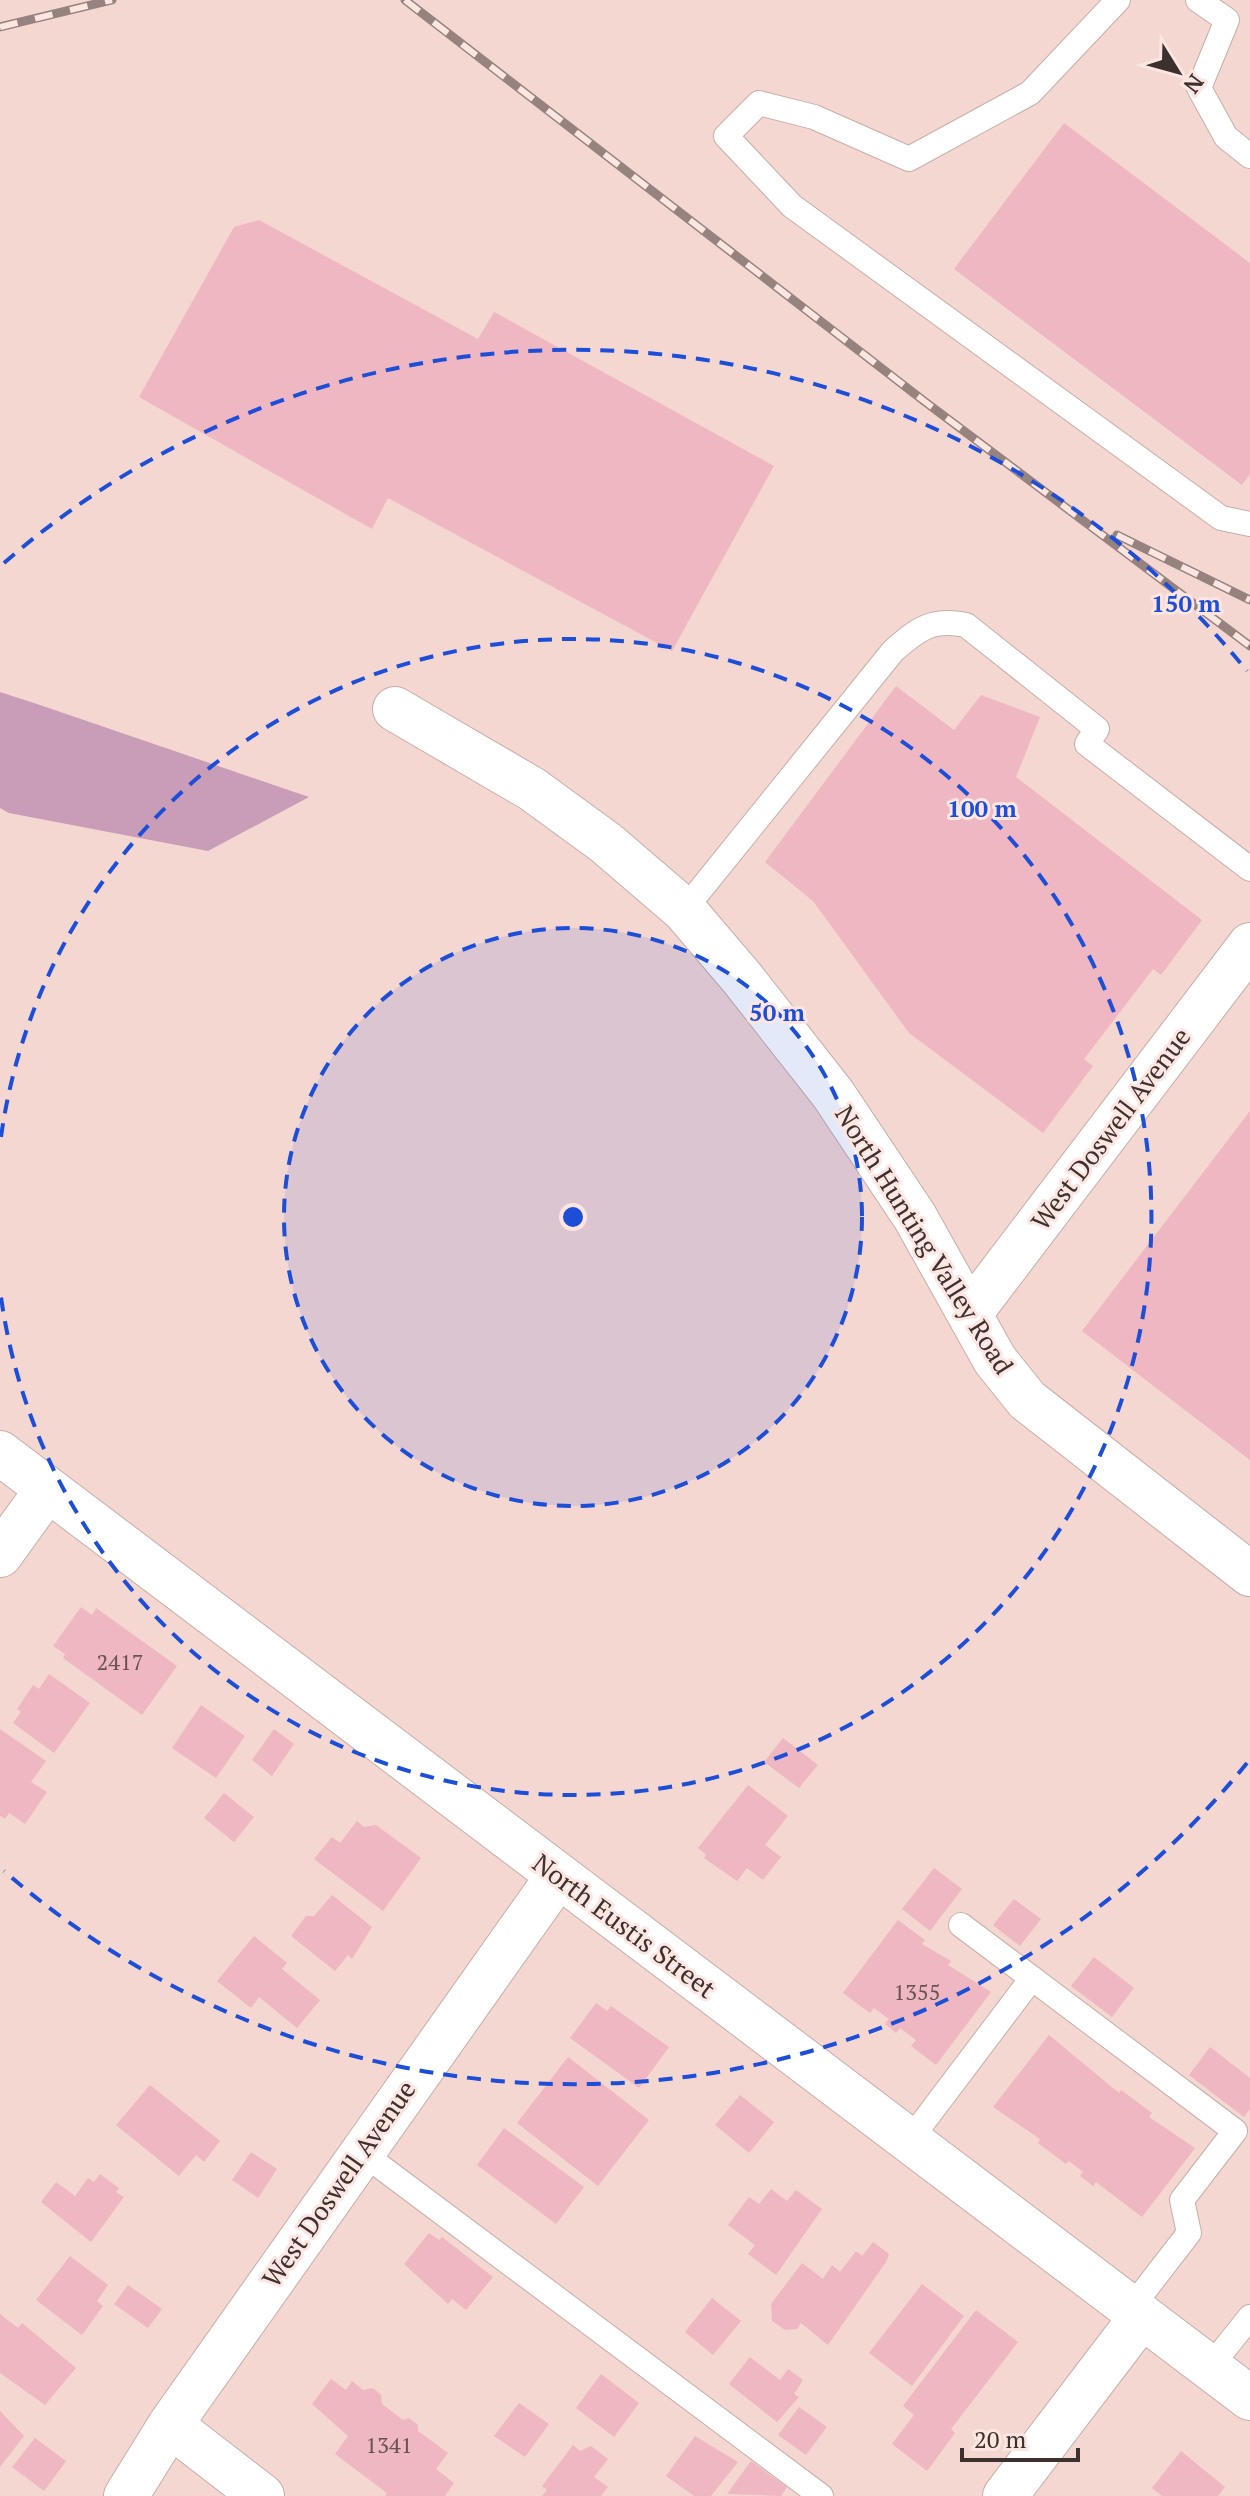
<svg xmlns="http://www.w3.org/2000/svg" width="1250" height="2496" font-family="'PT Serif',serif">
<style>
.water{fill:#c99cb7}
.building{fill:#eeb7c1}
.lines{fill:none;stroke-linecap:round;stroke-linejoin:round}
.service-casing{stroke:#c9ada7;stroke-width:26}
.minor-casing{stroke:#c9ada7;stroke-width:46}
.service{stroke:#fff;stroke-width:24}
.minor{stroke:#fff;stroke-width:44}
.rail-casing{stroke:#96827e;stroke-width:9}
.rail{stroke:#fde6e1;stroke-width:6;stroke-dasharray:18;stroke-linecap:butt}
.ring{fill:none;stroke:#1d4ed8;stroke-width:4;stroke-dasharray:14 10}
.labels{text-anchor:middle;stroke-width:6;stroke-linejoin:round;paint-order:stroke}
.number-label{font-size:22px;fill:#685254}
.street-label{font-size:26px;fill:#3c312f;stroke:#fde6e1}
.centre{fill:#1d4ed8;stroke:#fde6e1;stroke-width:4}
.ring-label{font-size:24px;text-anchor:middle;font-weight:bold;fill:#1d4ed8;stroke:#fde6e1;stroke-width:6;stroke-linejoin:round;paint-order:stroke}
</style>
<rect width="100%" height="100%" fill="#f4d7d1"/>
<!-- water -->
<path class="water" d="M 0,692 L 37,704 L 309,797 L 208,851 L 9,813 L 0,808 Z"/>
<!-- building -->
<path class="building" d="M 1064,123 L 1250,263 L 1250,474 L 1242,485 L 954,269 Z
M 259,220 L 478,339 L 494,312 L 774,466 L 672,651 L 388,498 L 372,529 L 139,397 L 234,227 Z
M 896,686 L 954,730 L 981,695 L 1040,717 L 1016,777 L 1202,920 L 1161,975 L 1153,969 L 1084,1059 L 1093,1066 L 1043,1133 L 909,1033 L 813,901 L 765,862 Z
M 1250,1111 L 1250,1460 L 1082,1331 Z
M 81,1607 L 92,1615 L 96,1608 L 177,1666 L 142,1715 L 63,1658 L 65,1654 L 53,1646 Z
M 49,1674 L 90,1703 L 54,1753 L 13,1723 L 21,1712 L 17,1709 L 33,1685 L 39,1689 Z
M 201,1705 L 245,1736 L 216,1778 L 172,1748 Z
M 0,1729 L 46,1761 L 31,1782 L 47,1792 L 25,1824 L 9,1813 L 5,1819 L 0,1816 Z
M 274,1729 L 294,1744 L 272,1776 L 252,1760 Z
M 783,1738 L 818,1765 L 799,1788 L 764,1762 Z
M 748,1785 L 788,1816 L 765,1845 L 781,1857 L 763,1880 L 747,1868 L 737,1881 L 704,1858 L 706,1855 L 698,1848 Z
M 224,1793 L 254,1817 L 234,1842 L 204,1818 Z
M 357,1821 L 364,1827 L 376,1825 L 421,1858 L 383,1911 L 314,1859 L 332,1837 L 340,1843 Z
M 934,1868 L 962,1889 L 930,1931 L 902,1909 Z
M 332,1895 L 372,1927 L 352,1959 L 348,1955 L 335,1971 L 291,1936 L 306,1916 L 314,1916 Z
M 1014,1899 L 1041,1919 L 1020,1946 L 993,1925 Z
M 898,1920 L 925,1940 L 922,1944 L 951,1961 L 948,1965 L 991,1992 L 936,2065 L 911,2046 L 916,2040 L 900,2028 L 896,2033 L 885,2024 L 889,2019 L 874,2008 L 870,2013 L 843,1993 Z
M 254,1936 L 287,1963 L 282,1969 L 320,2000 L 297,2028 L 259,1997 L 251,2008 L 217,1981 Z
M 1094,1957 L 1134,1988 L 1112,2017 L 1071,1986 Z
M 596,2003 L 607,2011 L 611,2006 L 669,2047 L 639,2088 L 570,2038 Z
M 1049,2035 L 1119,2093 L 1121,2090 L 1152,2113 L 1149,2117 L 1195,2148 L 1142,2217 L 1096,2182 L 1093,2186 L 1080,2176 L 1083,2172 L 1069,2161 L 1066,2164 L 1038,2143 L 1040,2139 L 993,2107 Z
M 1210,2047 L 1250,2078 L 1250,2109 L 1244,2117 L 1189,2075 Z
M 568,2057 L 649,2120 L 598,2186 L 517,2123 Z
M 150,2085 L 220,2141 L 204,2162 L 196,2155 L 179,2176 L 116,2125 Z
M 740,2095 L 774,2122 L 749,2153 L 715,2125 Z
M 504,2128 L 584,2187 L 556,2224 L 477,2165 Z
M 251,2152 L 277,2169 L 258,2198 L 232,2180 Z
M 100,2174 L 119,2188 L 116,2192 L 124,2197 L 91,2242 L 41,2202 L 56,2182 L 75,2196 L 88,2178 L 94,2182 Z
M 771,2189 L 787,2201 L 796,2190 L 822,2209 L 776,2275 L 748,2254 L 755,2245 L 728,2225 L 749,2197 L 759,2204 Z
M 429,2233 L 439,2240 L 442,2237 L 493,2277 L 466,2310 L 452,2299 L 448,2304 L 404,2264 Z
M 873,2242 L 889,2254 L 886,2262 L 828,2345 L 801,2323 L 797,2329 L 785,2330 L 772,2321 L 771,2304 L 802,2263 L 823,2279 L 832,2265 L 840,2272 L 856,2251 L 862,2256 Z
M 70,2256 L 108,2285 L 97,2301 L 103,2306 L 82,2335 L 36,2300 Z
M 922,2284 L 964,2316 L 912,2386 L 869,2353 Z
M 128,2285 L 162,2309 L 148,2328 L 114,2304 Z
M 712,2298 L 741,2321 L 713,2355 L 685,2332 Z
M 976,2310 L 1018,2342 L 951,2429 L 955,2433 L 927,2471 L 892,2444 L 914,2415 L 903,2406 Z
M 0,2314 L 18,2328 L 22,2323 L 76,2368 L 45,2405 L 0,2373 Z
M 750,2357 L 780,2380 L 788,2369 L 803,2380 L 794,2394 L 799,2397 L 777,2422 L 729,2384 Z
M 601,2374 L 639,2403 L 614,2437 L 576,2408 Z
M 331,2379 L 346,2390 L 352,2381 L 363,2390 L 373,2388 L 381,2395 L 382,2404 L 403,2420 L 409,2418 L 418,2425 L 418,2431 L 448,2453 L 436,2469 L 454,2483 L 445,2496 L 385,2496 L 387,2493 L 335,2454 L 348,2436 L 312,2404 Z
M 519,2403 L 549,2424 L 525,2457 L 494,2436 Z
M 799,2407 L 827,2427 L 806,2455 L 778,2435 Z
M 0,2411 L 24,2436 L 0,2467 Z
M 695,2436 L 738,2462 L 711,2496 L 694,2496 L 666,2476 Z
M 35,2438 L 66,2461 L 44,2491 L 12,2467 Z
M 573,2445 L 580,2451 L 591,2446 L 608,2459 L 594,2477 L 608,2487 L 601,2496 L 542,2496 L 547,2490 L 542,2486 Z
M 1181,2451 L 1225,2487 L 1218,2496 L 1162,2496 L 1152,2488 Z
M 751,2461 L 787,2487 L 781,2496 L 727,2494 Z"/>
<g class="lines">
<!-- service casing -->
<g class="service-casing">
<path id="service" d="M 1118,0 L 1030,93 L 909,159 L 814,117 L 759,103 L 726,136 L 792,206 L 1221,518 L 1250,524
M 1198,0 L 1227,20 L 1199,88 L 1226,137 L 1250,156
M 684,910 L 893,651 C 918,629 932,618 966,625 L 1097,729 L 1087,744 L 1250,869
M 961,1925 L 1235,2131 L 1182,2200 L 1189,2233 L 1131,2308
M 909,2141 L 1032,1978
M 361,2152 L 821,2496
M 1210,2367 L 1250,2317"/>
</g>
<!-- minor casing -->
<g class="minor-casing">
<path id="minor" d="M 395,709 L 532,789 L 606,843 L 684,910 L 742,978 L 833,1094 L 915,1217 L 995,1360 L 1027,1400 L 1250,1574
M 971,1312 L 1250,945
M 0,1453 L 1250,2398
M 0,1555 L 47,1490
M 170,2425 L 262,2496
M 126,2496 L 170,2425 L 558,1876
M 1005,2496 L 1142,2316"/>
</g>
<!-- service -->
<use href="#service" class="service"/>
<!-- minor -->
<use href="#minor" class="minor"/>
<!-- rail casing -->
<g class="rail-casing">
<path id="rail" d="M 405,0 L 924,401 L 1250,646
M 0,27 L 112,0
M 1117,535 L 1250,600"/>
</g>
<!-- rail -->
<use href="#rail" class="rail"/>
</g>
<!-- distance rings -->
<circle cx="573" cy="1217" r="289" fill="#1d4ed8" fill-opacity=".12"/>
<g class="ring">
<circle cx="573" cy="1217" r="289"/>
<path d="M1 1137A578 578 0 1 1 1 1297"/>
<path d="M1247 1763A867 867 0 0 1 4 1871M4 563A867 867 0 0 1 1247 671"/>
</g>
<g class="labels">
<!-- number labels -->
<g class="number-label">
<text x="120" y="1670">2417</text>
<text x="917" y="2000">1355</text>
<text x="389" y="2453">1341</text>
</g>
<!-- street labels -->
<g class="street-label">
<text transform="translate(1111 1129) rotate(-53)" y="9">West Doswell Avenue</text>
<text transform="translate(924 1240) rotate(58)" y="9">North Hunting Valley Road</text>
<text transform="translate(624 1926) rotate(37)" y="9">North Eustis Street</text>
<text transform="translate(339 2184) rotate(-55)" y="9">West Doswell Avenue</text>
</g>
</g>
<circle cx="573" cy="1217" r="12" class="centre"/>
<g class="ring-label">
<text x="1186" y="612">150 m</text>
<text x="982" y="817">100 m</text>
<text x="777" y="1021">50 m</text>
</g>
<!-- north arrow -->
<g transform="translate(1178 72) rotate(127)" stroke="#fde6e1" stroke-width="6" paint-order="stroke">
<path d="M0-6L14 30L0 20L-14 30Z" fill="#3c312f"/>
<text y="-12" font-size="22" font-weight="bold" text-anchor="middle" fill="#3c312f">N</text>
</g>
<!-- scale -->
<path d="M962 2448v12h116v-12" fill="none" stroke="#3c312f" stroke-width="4"/>
<text x="974" y="2448" font-size="24" fill="#3c312f" stroke="#fde6e1" stroke-width="6" paint-order="stroke">20 m</text>
</svg>
